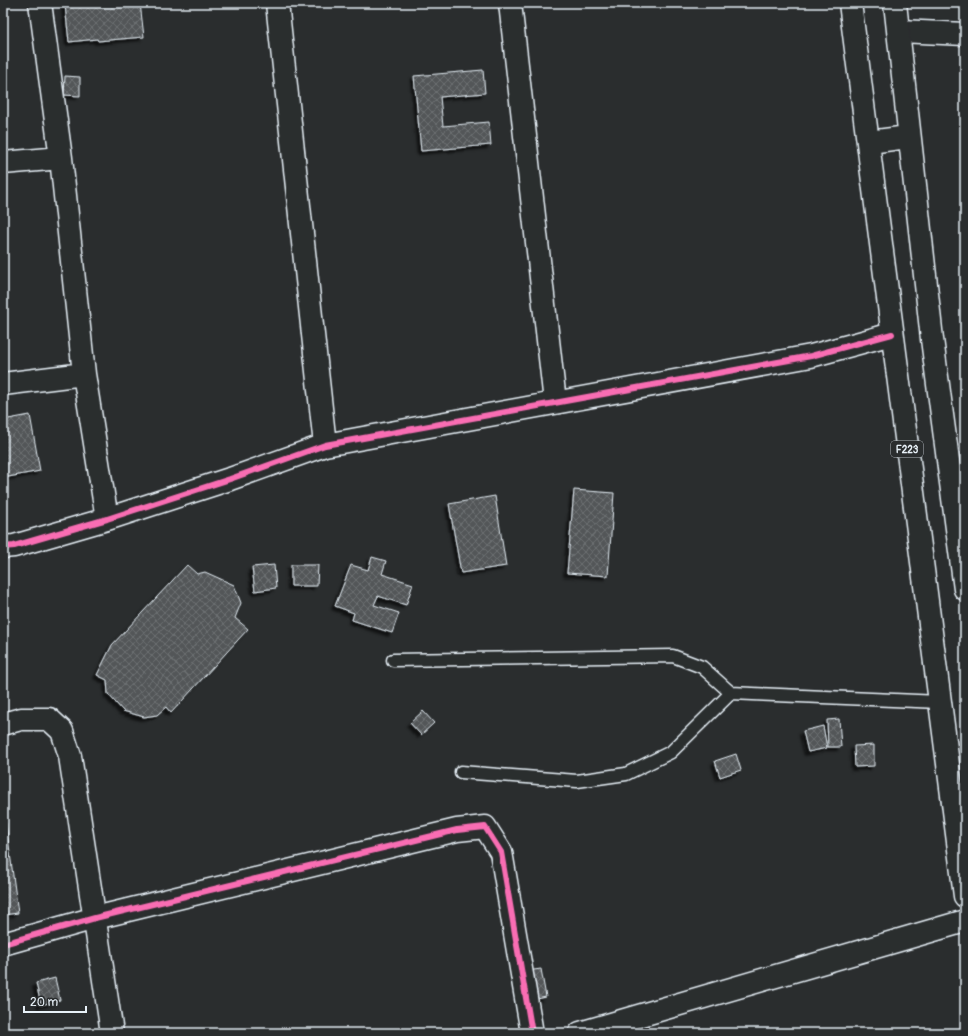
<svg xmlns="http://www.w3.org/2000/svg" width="968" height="1036" font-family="Pangolin,sans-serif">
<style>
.building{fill:url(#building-cross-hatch);stroke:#e8f1f8;filter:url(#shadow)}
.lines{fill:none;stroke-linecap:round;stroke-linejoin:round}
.service-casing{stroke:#e8f1f8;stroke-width:15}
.minor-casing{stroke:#e8f1f8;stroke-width:25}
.primary-casing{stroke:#e8f1f8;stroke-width:25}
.service{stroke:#2a2d2e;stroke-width:12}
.minor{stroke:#2a2d2e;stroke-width:22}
.primary{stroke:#2a2d2e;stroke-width:22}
.cycleway-casing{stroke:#2a2d2e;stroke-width:8}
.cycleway{stroke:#f96db3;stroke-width:6}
.labels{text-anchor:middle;stroke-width:4;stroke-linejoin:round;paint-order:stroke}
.shield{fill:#2a2d2e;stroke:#afb6bb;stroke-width:1}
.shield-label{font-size:10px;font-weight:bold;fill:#e8f1f8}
</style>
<defs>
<pattern id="building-cross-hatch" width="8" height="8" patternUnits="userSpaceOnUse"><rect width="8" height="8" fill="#535759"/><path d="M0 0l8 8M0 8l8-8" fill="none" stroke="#6c7072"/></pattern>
<filter id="shadow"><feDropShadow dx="-3.5" dy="3.5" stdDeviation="1" flood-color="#0009"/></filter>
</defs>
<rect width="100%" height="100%" fill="#2a2d2e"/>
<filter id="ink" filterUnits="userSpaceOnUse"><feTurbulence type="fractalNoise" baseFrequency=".025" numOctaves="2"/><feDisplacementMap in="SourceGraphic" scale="8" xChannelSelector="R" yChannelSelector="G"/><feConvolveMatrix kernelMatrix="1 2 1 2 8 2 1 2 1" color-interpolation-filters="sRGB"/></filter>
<g filter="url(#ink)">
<!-- building -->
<path class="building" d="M 91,3 L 140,3 L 144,37 L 98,41 L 97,39 L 69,42 L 65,5 Z
M 483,70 L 485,93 L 440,97 L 443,126 L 489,122 L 491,145 L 421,151 L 414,76 Z
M 65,76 L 80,77 L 80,96 L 64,95 Z
M 30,415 L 40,471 L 3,478 L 3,420 Z
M 574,490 L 614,493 L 608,576 L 567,573 Z
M 495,496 L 506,566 L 461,573 L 449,504 Z
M 372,557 L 386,561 L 382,574 L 413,584 L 406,605 L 378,596 L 374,605 L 399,613 L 392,633 L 352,620 L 354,613 L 335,606 L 351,565 L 368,570 Z
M 187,565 L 197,574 L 205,572 L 234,585 L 241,603 L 235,618 L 248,629 L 171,713 L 166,707 L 157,715 L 144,717 L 123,711 L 108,694 L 107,680 L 97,675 L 112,645 Z
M 274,565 L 276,588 L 255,591 L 252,567 Z
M 291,565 L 318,565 L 317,586 L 291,586 Z
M 423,711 L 434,723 L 421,735 L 410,723 Z
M 839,719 L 841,747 L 828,747 L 827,720 Z
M 823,726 L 827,748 L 808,752 L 803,731 Z
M 874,745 L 874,766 L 855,767 L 854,746 Z
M 736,754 L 741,770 L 720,777 L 715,761 Z
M 3,823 L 6,823 L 18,913 L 3,915 Z
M 541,969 L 546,997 L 533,1000 L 527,971 Z
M 55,978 L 60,1000 L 41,1005 L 36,983 Z"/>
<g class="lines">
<!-- service casing -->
<g class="service-casing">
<path id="service" d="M 393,660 L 673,656 L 702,667 L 731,693 L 940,702
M 461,772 L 577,781 L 626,774 L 671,752 L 731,693"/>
</g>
<!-- minor casing -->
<g class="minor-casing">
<path id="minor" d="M 40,3 L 61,158 L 84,374 L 107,519
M 277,3 L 325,445
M 510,3 L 555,402
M 899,31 L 965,34
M 3,163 L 61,158
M 3,384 L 84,374
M 3,547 L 14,546 L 107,519 L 230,479 L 325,445 L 811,356 L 892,334
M 3,724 L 21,719 L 49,719 L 62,731 L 70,756 L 112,1033
M 3,944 L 95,918 L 457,830 L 485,827 L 501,852 L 532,1033
M 580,1033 L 965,921"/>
</g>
<!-- primary casing -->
<g class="primary-casing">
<path id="primary" d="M 850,3 L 965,896
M 895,3 L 932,339 L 965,589
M 869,142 L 908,137"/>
</g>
<!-- service -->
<use href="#service" class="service"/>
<!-- minor -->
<use href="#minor" class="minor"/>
<!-- primary -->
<use href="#primary" class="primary"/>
<!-- cycleway casing -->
<g class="cycleway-casing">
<path id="cycleway" d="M 3,547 L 14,546 L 107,519 L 230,479 L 325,445 L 811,356 L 892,334
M 3,944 L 95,918 L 457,830 L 485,827 L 501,852 L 532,1033"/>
</g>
<!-- cycleway -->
<use href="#cycleway" class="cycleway"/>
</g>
</g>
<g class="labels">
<!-- shield labels -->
<rect class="shield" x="891" y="441" width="32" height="16" rx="3"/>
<g class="shield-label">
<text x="907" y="453">F223</text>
</g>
</g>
<!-- margin -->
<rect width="968" height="1036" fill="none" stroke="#2a2d2e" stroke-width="16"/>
<rect x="8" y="8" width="952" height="1020" fill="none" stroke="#e8f1f8" stroke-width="1.5" filter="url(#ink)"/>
<!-- scale -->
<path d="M24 1006v6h62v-6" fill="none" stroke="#e8f1f8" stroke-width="2"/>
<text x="30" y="1006" font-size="12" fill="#e8f1f8" stroke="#2a2d2e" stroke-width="3" paint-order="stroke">20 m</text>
</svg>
